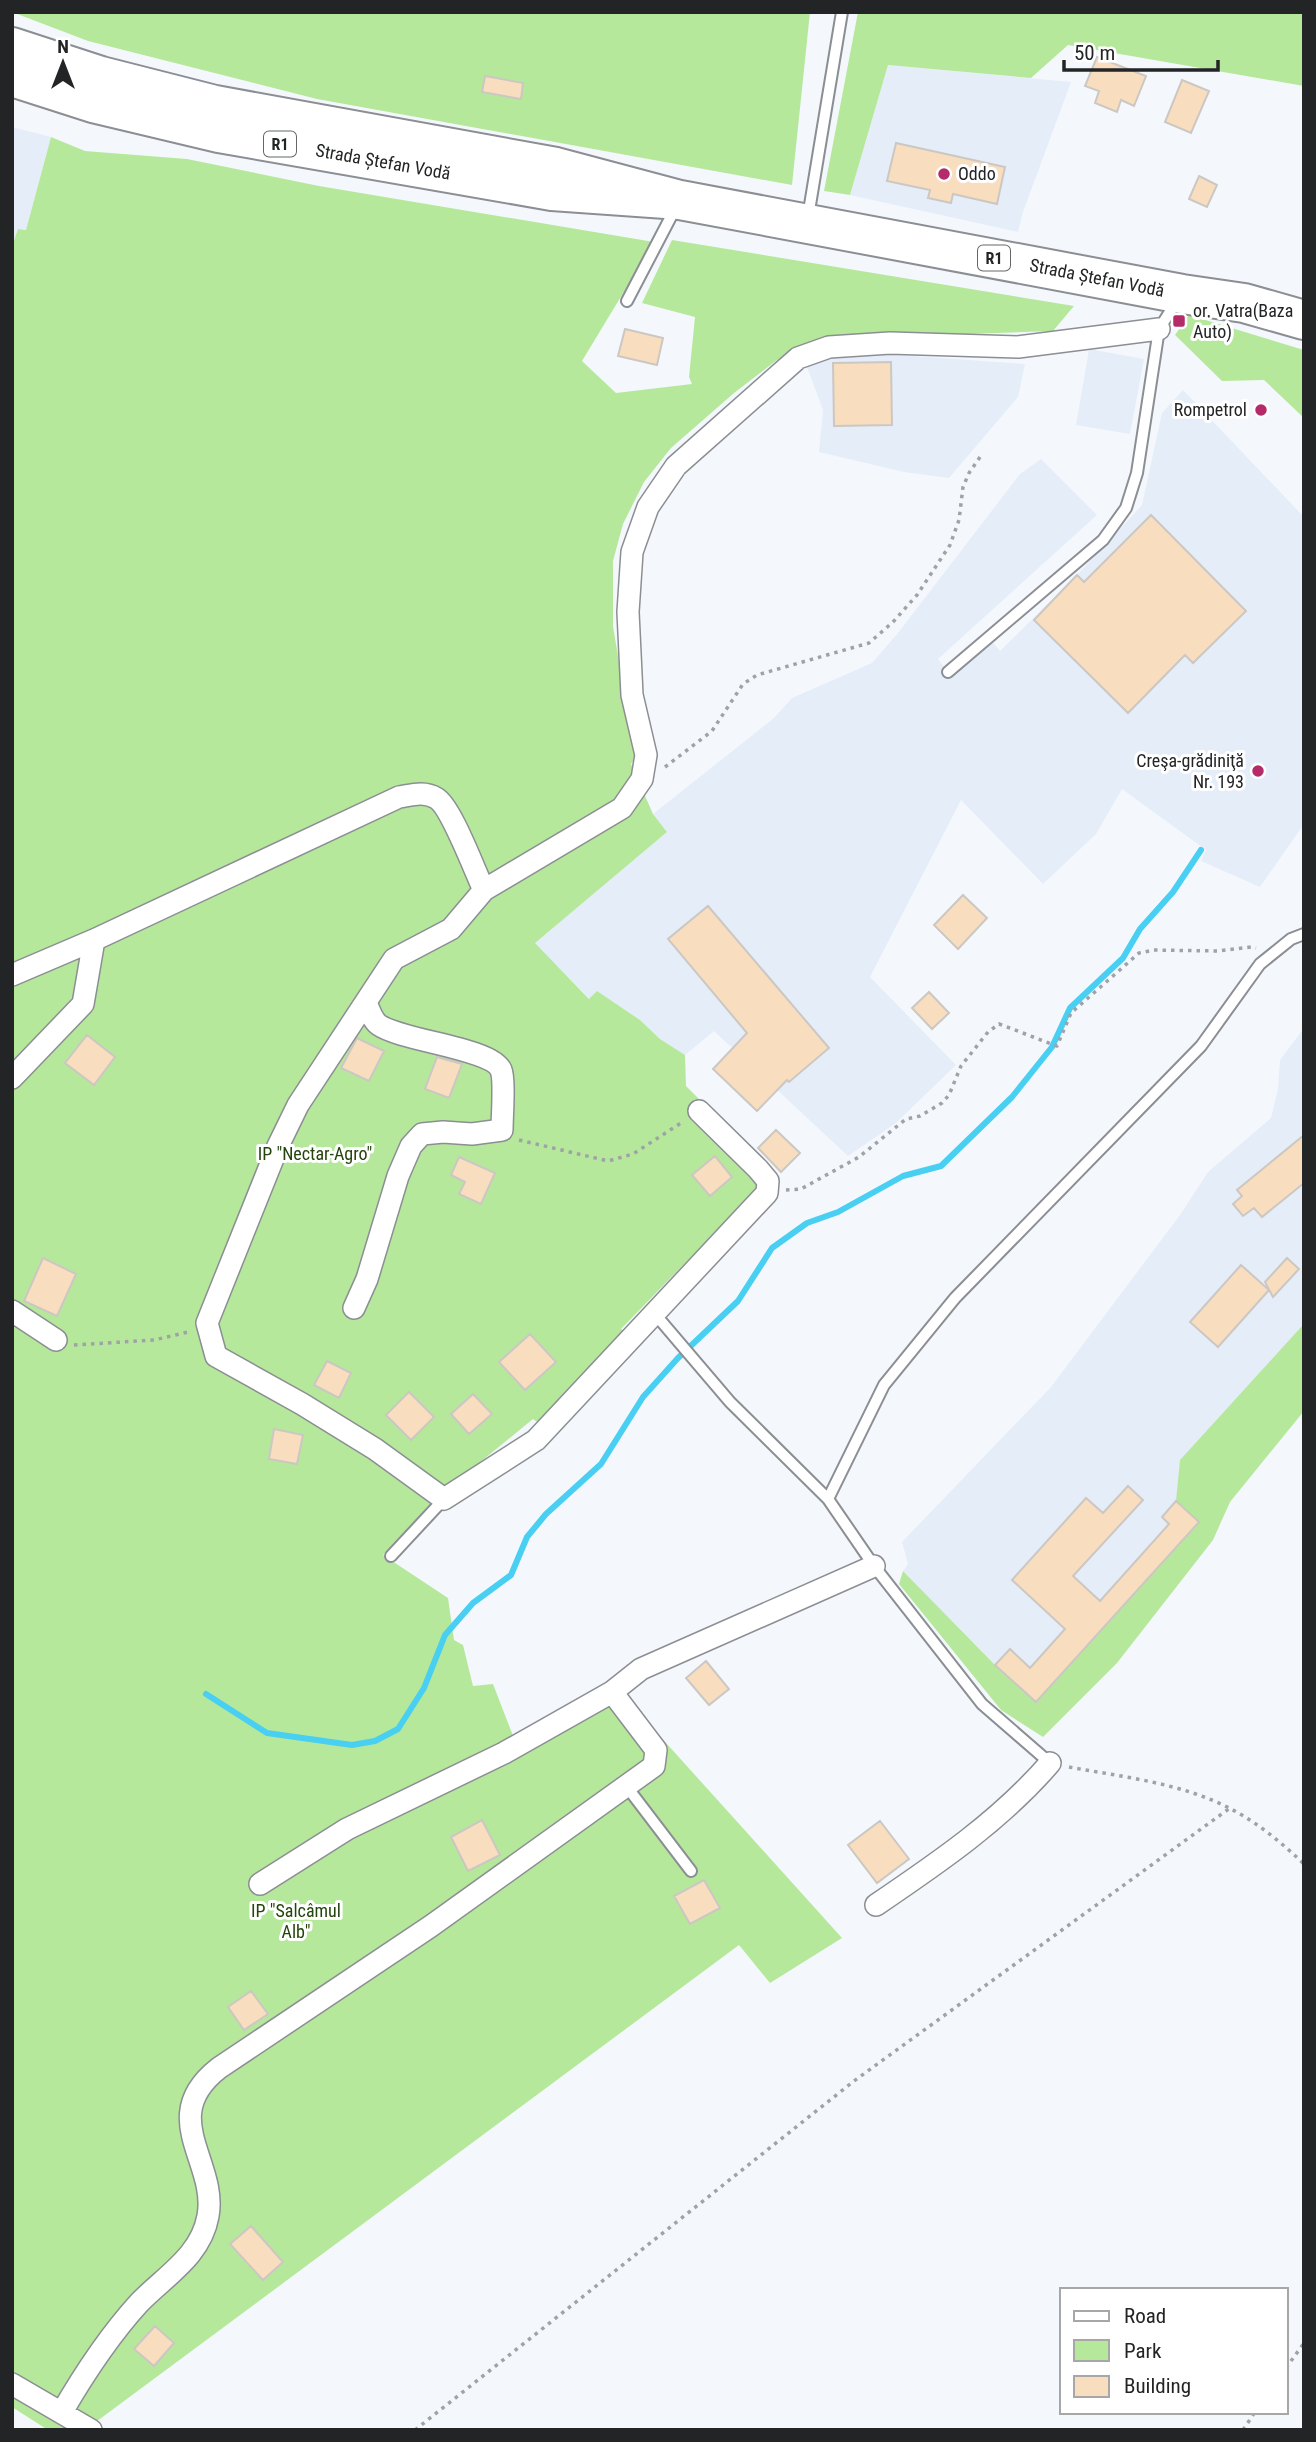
<svg xmlns="http://www.w3.org/2000/svg" width="1316" height="2442" font-family="'Roboto Condensed',sans-serif">
<style>
.built{fill:#e5edf9}
.green{fill:#b6e89b}
.lines{fill:none;stroke-linecap:round;stroke-linejoin:round}
.stream{stroke:#48cff2;stroke-width:6}
.building{fill:#f8debf;stroke:#ccc7c2;stroke-width:2}
.lane-casing{stroke:#8b8e93;stroke-width:14}
.street-casing{stroke:#8b8e93;stroke-width:24}
.highway-casing{stroke:#8b8e93;stroke-width:42}
.path{stroke:#9fa2a6;stroke-width:3.5;stroke-dasharray:3.5 5;stroke-linecap:butt}
.lane{stroke:#fff;stroke-width:10}
.street{stroke:#fff;stroke-width:21}
.highway{stroke:#fff;stroke-width:38}
.poi-dot{fill:#b52b6a;stroke:#fff;stroke-width:2.5}
.labels{text-anchor:middle;stroke-width:6;stroke-linejoin:round;paint-order:stroke}
.shield{fill:#fff;stroke:#656667;stroke-width:2}
.shield-label{font-size:16px;font-weight:bold;fill:#232426}
.street-label{font-size:18px;fill:#232426;stroke:#fff}
.poi-label{font-size:18px;fill:#232426;stroke:#fff;text-anchor:start}
.park-label{font-size:18px;fill:#23440a;stroke:#fff}
</style>
<rect width="100%" height="100%" fill="#f4f8fd"/>
<!-- built -->
<path class="built" d="M 888,65 L 1071,82 L 1023,212 L 1018,232 L 850,195 Z
M 12,127 L 51,137 L 26,230 L 18,229 L 12,246 Z
M 1089,349 L 1144,359 L 1130,434 L 1076,425 Z
M 886,354 L 1025,364 L 1018,397 L 949,478 L 904,472 L 819,452 L 823,410 L 807,367 L 831,359 Z
M 1183,390 L 1304,517 L 1304,824 L 1260,887 L 1201,861 L 1206,850 L 1122,789 L 1096,834 L 1043,884 L 961,800 L 870,977 L 956,1065 L 896,1123 L 848,1156 L 714,1031 L 685,1055 L 660,1039 L 640,1020 L 598,992 L 590,999 L 534,943 L 667,832 L 653,814 L 774,718 L 792,698 L 872,663 L 898,633 L 1020,474 L 1041,459 L 1097,515 L 938,659 L 951,676 L 993,643 L 1000,651 L 1077,575 L 1142,505 L 1162,413 Z
M 1304,1028 L 1304,1328 L 1302,1326 L 1199,1522 L 1036,1702 L 995,1665 L 903,1571 L 908,1564 L 902,1542 L 1051,1387 L 1180,1215 L 1208,1172 L 1271,1118 L 1278,1089 L 1280,1060 Z"/>
<!-- green -->
<path class="green" d="M 12,12 L 810,12 L 792,185 L 317,99 L 88,41 Z
M 858,12 L 1304,12 L 1304,86 L 1068,45 L 1031,78 L 888,65 L 850,195 L 824,191 Z
M 51,137 L 85,151 L 187,159 L 319,186 L 654,242 L 582,361 L 616,393 L 692,384 L 689,377 L 695,317 L 642,303 L 672,240 L 1074,306 L 1053,331 L 939,335 L 836,335 L 777,360 L 734,393 L 671,448 L 644,482 L 623,524 L 613,561 L 613,626 L 635,759 L 631,764 L 653,814 L 667,832 L 535,943 L 589,999 L 597,991 L 640,1020 L 660,1039 L 685,1055 L 686,1086 L 712,1112 L 756,1180 L 757,1189 L 621,1329 L 630,1334 L 540,1424 L 533,1419 L 451,1486 L 383,1555 L 448,1598 L 454,1640 L 463,1645 L 473,1686 L 493,1684 L 515,1741 L 612,1683 L 842,1938 L 770,1983 L 739,1945 L 85,2430 L 48,2430 L 12,2407 L 12,246 L 18,229 L 26,230 Z
M 1189,315 L 1304,350 L 1304,418 L 1264,380 L 1222,381 L 1175,335 Z
M 1302,1326 L 1304,1328 L 1304,1411 L 1230,1502 L 1213,1540 L 1117,1663 L 1043,1737 L 1001,1710 L 899,1584 L 903,1571 L 995,1665 L 1036,1702 L 1198,1522 L 1176,1501 L 1180,1460 Z"/>
<g class="lines">
<!-- stream -->
<path class="stream" d="M 206,1694 L 267,1733 L 352,1745 L 375,1741 L 398,1729 L 424,1688 L 445,1635 L 473,1603 L 511,1575 L 527,1537 L 546,1514 L 601,1464 L 643,1397 L 678,1358 L 738,1301 L 772,1248 L 807,1223 L 838,1212 L 903,1176 L 941,1166 L 1012,1097 L 1052,1047 L 1070,1008 L 1123,958 L 1140,929 L 1173,892 L 1201,850"/>
</g>
<!-- building -->
<path class="building" d="M 1097,57 L 1146,76 L 1134,106 L 1121,100 L 1117,112 L 1095,103 L 1099,91 L 1085,86 Z
M 485,76 L 523,83 L 521,99 L 482,92 Z
M 1182,80 L 1209,91 L 1191,133 L 1165,122 Z
M 896,143 L 1005,167 L 997,204 L 953,194 L 951,203 L 928,198 L 930,190 L 887,181 Z
M 1199,176 L 1217,185 L 1207,207 L 1189,199 Z
M 625,329 L 663,338 L 657,365 L 618,356 Z
M 891,362 L 892,425 L 834,426 L 833,363 Z
M 1151,515 L 1246,611 L 1193,663 L 1185,655 L 1128,713 L 1034,620 L 1077,575 L 1084,582 Z
M 963,895 L 987,918 L 958,949 L 934,925 Z
M 708,906 L 829,1048 L 789,1082 L 787,1080 L 757,1111 L 713,1069 L 747,1033 L 668,939 Z
M 929,992 L 949,1013 L 932,1029 L 912,1008 Z
M 87,1035 L 115,1057 L 94,1085 L 65,1063 Z
M 357,1038 L 384,1051 L 369,1081 L 341,1068 Z
M 437,1057 L 462,1064 L 449,1098 L 425,1089 Z
M 776,1130 L 800,1153 L 781,1172 L 758,1148 Z
M 1304,1135 L 1304,1183 L 1262,1217 L 1254,1208 L 1243,1216 L 1233,1204 L 1242,1196 L 1237,1190 Z
M 715,1156 L 732,1177 L 710,1196 L 692,1175 Z
M 459,1157 L 495,1173 L 481,1204 L 459,1194 L 465,1182 L 451,1175 Z
M 43,1258 L 76,1274 L 57,1316 L 24,1301 Z
M 1287,1258 L 1299,1269 L 1273,1297 L 1265,1282 Z
M 1241,1265 L 1269,1290 L 1218,1347 L 1190,1322 Z
M 530,1334 L 556,1362 L 525,1390 L 499,1362 Z
M 327,1361 L 351,1373 L 339,1398 L 314,1385 Z
M 409,1392 L 434,1417 L 411,1440 L 386,1415 Z
M 473,1394 L 492,1414 L 469,1434 L 451,1414 Z
M 274,1429 L 303,1435 L 297,1464 L 269,1459 Z
M 1128,1486 L 1143,1500 L 1073,1576 L 1100,1601 L 1169,1524 L 1162,1517 L 1176,1501 L 1199,1522 L 1036,1702 L 995,1665 L 1010,1649 L 1030,1668 L 1065,1629 L 1012,1580 L 1086,1498 L 1103,1513 Z
M 706,1661 L 729,1689 L 709,1705 L 686,1678 Z
M 482,1820 L 500,1855 L 468,1871 L 451,1837 Z
M 880,1821 L 909,1859 L 877,1883 L 848,1845 Z
M 704,1880 L 720,1908 L 690,1924 L 674,1896 Z
M 251,1991 L 268,2014 L 244,2030 L 228,2007 Z
M 251,2226 L 283,2262 L 263,2280 L 230,2244 Z
M 155,2326 L 174,2343 L 154,2366 L 134,2349 Z"/>
<g class="lines">
<!-- lane casing -->
<g class="lane-casing">
<path id="lane" d="M 808,217 L 842,12
M 627,301 L 676,207
M 948,672 L 1103,540 L 1126,508 L 1137,473 L 1159,329 L 1177,301
M 655,1314 L 730,1402 L 828,1499 L 874,1566 L 982,1704 L 1050,1763
M 828,1499 L 884,1385 L 955,1298 L 1201,1046 L 1260,964 L 1291,939 L 1304,934
M 391,1556 L 444,1499
M 627,1787 L 691,1871"/>
</g>
<!-- street casing -->
<g class="street-casing">
<path id="street" d="M 12,975 L 94,940 L 399,797 C 412,795 424,791 436,798 C 451,806 475,872 484,890
M 12,1078 L 83,1004 L 94,940
M 699,1111 L 758,1169 L 768,1181 L 767,1193 L 536,1440 L 444,1499 L 375,1449 L 302,1404 L 216,1356 L 207,1323 L 278,1146 L 298,1105 L 394,959 L 451,929 L 484,890 L 622,808 L 642,779 L 646,755 L 632,695 L 628,612 L 632,552 L 648,507 L 676,466 L 798,358 L 829,347 L 890,343 L 1018,347 L 1159,329
M 354,1308 L 367,1279 L 398,1176 L 411,1146 L 422,1134 L 443,1132 L 472,1134 L 502,1130 C 502,1117 505,1080 501,1070 C 492,1048 402,1041 379,1025 C 373,1021 369,1010 366,1002
M 12,1311 L 56,1340
M 260,1884 L 347,1829 L 504,1753 L 612,1692 L 641,1669 L 874,1566
M 876,1905 C 938,1863 1001,1820 1050,1763
M 12,2384 L 91,2430
M 62,2412 C 84,2374 109,2336 139,2303 C 165,2276 201,2256 208,2216 C 218,2162 156,2117 219,2068 L 431,1926 L 654,1766 L 656,1750 L 612,1692"/>
</g>
<!-- highway casing -->
<g class="highway-casing">
<path id="highway" d="M 12,47 L 101,76 L 215,105 L 556,167 L 680,200 L 552,191 L 219,133 L 93,103 L 12,77
M 680,200 L 1182,294 L 1244,303 L 1304,320"/>
</g>
<!-- path -->
<path class="path" d="M 665,767 L 712,731 L 743,684 L 757,675 L 869,643 L 893,622 L 917,595 L 950,545 L 959,520 L 963,487 L 969,473 L 980,457
M 519,1140 L 608,1161 L 633,1154 L 684,1121
M 786,1190 L 801,1189 L 859,1157 L 906,1119 L 920,1116 L 942,1103 L 949,1095 L 961,1066 L 988,1032 L 999,1024 L 1057,1046 L 1071,1013 L 1139,953 L 1154,950 L 1218,951 L 1251,947 L 1256,948
M 74,1345 L 154,1340 L 188,1332
M 1069,1767 C 1123,1777 1182,1783 1231,1809 C 1258,1823 1282,1843 1304,1864
M 1286,2368 L 1304,2343
M 415,2430 L 854,2081 L 1230,1808
M 1243,2430 L 1255,2412"/>
<!-- lane -->
<use href="#lane" class="lane"/>
<!-- street -->
<use href="#street" class="street"/>
<!-- highway -->
<use href="#highway" class="highway"/>
</g>
<!-- markers -->
<g class="poi-dot">
<circle cx="944" cy="174" r="7"/>
<rect x="1172" y="314" width="14" height="14" rx="3.5"/>
<circle cx="1261" cy="410" r="7"/>
<circle cx="1258" cy="771" r="7"/>
</g>
<g class="labels">
<!-- shield labels -->
<g class="shield">
<rect x="264" y="131.5" width="32" height="25" rx="5"/>
<rect x="978" y="245.5" width="32" height="25" rx="5"/>
</g>
<g class="shield-label">
<text x="280" y="150">R1</text>
<text x="994" y="264">R1</text>
</g>
<!-- street labels -->
<g class="street-label">
<text transform="translate(383 162) rotate(10)" y="6">Strada Ștefan Vodă</text>
<text transform="translate(1097 278) rotate(11)" y="6">Strada Ștefan Vodă</text>
</g>
<!-- poi labels -->
<g class="poi-label">
<text x="958" y="180">Oddo</text>
<text x="1193" y="317">or. Vatra(Baza<tspan x="1193" dy="21">Auto)</tspan></text>
<text x="1247" y="416" text-anchor="end">Rompetrol</text>
<text x="1244" y="767" text-anchor="end">Creşa-grădiniţă<tspan x="1244" dy="21">Nr. 193</tspan></text>
</g>
<!-- park labels -->
<g class="park-label">
<text x="315" y="1160">IP "Nectar-Agro"</text>
<text x="296" y="1917">IP "Salcâmul<tspan x="296" dy="21">Alb"</tspan></text>
</g>
</g>
<!-- border -->
<rect width="1316" height="2442" fill="none" stroke="#232426" stroke-width="28"/>
<!-- legend -->
<rect x="1060" y="2288" width="228" height="126" fill="#ffffff" stroke="#a7a7a8" stroke-width="2"/>
<rect x="1074" y="2311" width="35" height="10" fill="#ffffff" stroke="#a7a7a8" stroke-width="2"/>
<text x="1124" y="2323" font-size="21" fill="#232426">Road</text>
<rect x="1074" y="2340" width="35" height="21" fill="#b6e89b" stroke="#a7a7a8" stroke-width="2"/>
<text x="1124" y="2358" font-size="21" fill="#232426">Park</text>
<rect x="1074" y="2376" width="35" height="21" fill="#f8debf" stroke="#a7a7a8" stroke-width="2"/>
<text x="1124" y="2393" font-size="21" fill="#232426">Building</text>
<!-- north arrow -->
<g transform="translate(63 63)" stroke="#ffffff" stroke-width="5" paint-order="stroke">
<path d="M0-5L12 26L0 18L-12 26Z" fill="#232426"/>
<text y="-10" font-size="19" font-weight="bold" text-anchor="middle" fill="#232426">N</text>
</g>
<!-- scale -->
<path d="M1064 60v10h154v-10" fill="none" stroke="#232426" stroke-width="3.5"/>
<text x="1074" y="60" font-size="21" fill="#232426" stroke="#ffffff" stroke-width="5" paint-order="stroke">50 m</text>
</svg>
